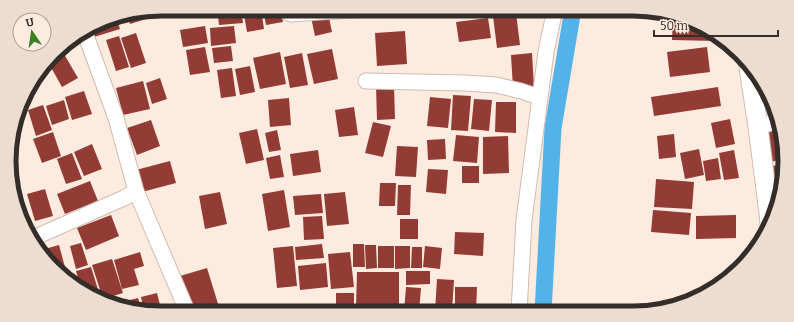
<svg xmlns="http://www.w3.org/2000/svg" width="794" height="322" font-family="Bitter,serif">
<style>
.lines{fill:none;stroke-linecap:round;stroke-linejoin:round}
.canal{stroke:#53b3e8;stroke-width:17}
.building{fill:#923c35}
.minor-casing{stroke:#cebcb1;stroke-width:17}
.tertiary-casing{stroke:#cebcb1;stroke-width:21}
.minor{stroke:#fff;stroke-width:15}
.tertiary{stroke:#fff;stroke-width:19}
.rim{fill:none;stroke:#342d29;stroke-width:5}
</style>
<rect width="100%" height="100%" fill="#fdebdf"/>
<g class="lines">
<!-- canal -->
<path class="canal" d="M 543,312 L 553,128 L 573,9"/>
</g>
<!-- building -->
<path class="building" d="M 217,9 L 241,9 L 243,23 L 219,25 Z
M 243,9 L 261,9 L 264,29 L 247,32 Z
M 263,9 L 280,9 L 283,22 L 266,25 Z
M 154,10 L 155,16 L 130,24 L 128,15 Z
M 328,13 L 332,32 L 315,36 L 311,17 Z
M 516,13 L 520,45 L 497,48 L 493,16 Z
M 673,16 L 682,17 L 716,37 L 716,41 L 672,40 Z
M 112,17 L 116,17 L 120,29 L 94,37 L 91,29 Z
M 488,18 L 491,38 L 459,42 L 456,22 Z
M 205,26 L 208,43 L 183,47 L 180,30 Z
M 234,26 L 236,43 L 211,46 L 210,28 Z
M 405,31 L 407,64 L 377,66 L 375,33 Z
M 136,33 L 146,63 L 131,68 L 121,38 Z
M 119,36 L 129,67 L 116,71 L 106,40 Z
M 231,46 L 233,61 L 214,63 L 212,48 Z
M 205,47 L 210,72 L 190,75 L 186,50 Z
M 707,47 L 710,72 L 670,77 L 667,52 Z
M 332,49 L 338,79 L 314,84 L 307,54 Z
M 280,52 L 286,84 L 260,89 L 253,58 Z
M 302,53 L 308,85 L 290,88 L 284,57 Z
M 532,53 L 534,87 L 513,88 L 511,55 Z
M 64,54 L 78,78 L 62,87 L 48,62 Z
M 250,66 L 255,92 L 240,95 L 235,69 Z
M 232,68 L 236,96 L 221,98 L 217,70 Z
M 160,78 L 167,99 L 152,104 L 146,83 Z
M 143,81 L 150,109 L 123,115 L 116,88 Z
M 762,84 L 769,94 L 772,105 L 760,107 L 756,85 Z
M 376,86 L 394,86 L 395,119 L 377,120 Z
M 718,87 L 721,106 L 654,116 L 651,97 Z
M 84,91 L 92,114 L 72,120 L 65,97 Z
M 453,95 L 471,96 L 468,131 L 451,130 Z
M 430,97 L 451,99 L 448,128 L 427,126 Z
M 289,98 L 291,125 L 270,127 L 268,100 Z
M 474,99 L 492,100 L 489,131 L 471,129 Z
M 64,100 L 69,119 L 52,125 L 46,106 Z
M 496,102 L 516,102 L 516,133 L 495,132 Z
M 43,105 L 52,130 L 36,136 L 28,110 Z
M 354,107 L 358,135 L 339,137 L 335,110 Z
M 730,119 L 735,144 L 716,148 L 711,123 Z
M 151,120 L 160,146 L 137,155 L 127,128 Z
M 373,122 L 391,126 L 383,157 L 365,153 Z
M 257,129 L 264,160 L 246,164 L 239,133 Z
M 277,130 L 281,150 L 269,152 L 265,133 Z
M 779,130 L 785,151 L 784,159 L 770,162 L 765,132 Z
M 53,132 L 61,156 L 42,163 L 33,139 Z
M 674,134 L 676,157 L 659,159 L 657,136 Z
M 456,135 L 479,137 L 477,163 L 453,161 Z
M 508,136 L 509,173 L 483,174 L 483,137 Z
M 445,139 L 446,159 L 428,160 L 427,140 Z
M 92,144 L 102,169 L 84,176 L 74,152 Z
M 397,146 L 418,147 L 416,177 L 395,176 Z
M 699,149 L 704,175 L 685,179 L 680,153 Z
M 318,150 L 321,172 L 293,176 L 290,154 Z
M 734,150 L 739,178 L 724,180 L 719,153 Z
M 72,153 L 82,179 L 66,184 L 57,159 Z
M 280,155 L 284,177 L 270,179 L 266,158 Z
M 718,158 L 721,179 L 706,181 L 703,161 Z
M 170,161 L 176,183 L 142,192 L 136,170 Z
M 783,165 L 781,179 L 771,180 L 770,166 Z
M 462,166 L 479,166 L 479,183 L 462,183 Z
M 428,169 L 448,170 L 446,194 L 426,192 Z
M 656,179 L 694,182 L 692,209 L 654,207 Z
M 90,181 L 98,201 L 65,214 L 57,194 Z
M 380,183 L 396,183 L 395,206 L 379,206 Z
M 398,185 L 411,185 L 410,215 L 397,215 Z
M 45,189 L 53,216 L 35,221 L 27,194 Z
M 284,190 L 290,227 L 268,231 L 262,194 Z
M 220,192 L 227,224 L 205,229 L 199,196 Z
M 345,192 L 349,224 L 327,226 L 324,194 Z
M 321,194 L 323,213 L 295,215 L 293,196 Z
M 653,210 L 691,213 L 689,235 L 651,232 Z
M 111,215 L 119,236 L 86,250 L 77,228 Z
M 736,215 L 736,238 L 696,239 L 696,216 Z
M 322,216 L 324,239 L 304,240 L 303,217 Z
M 400,219 L 418,219 L 418,239 L 400,239 Z
M 455,232 L 484,233 L 483,256 L 454,254 Z
M 81,243 L 88,265 L 76,269 L 70,246 Z
M 322,244 L 324,258 L 296,260 L 295,247 Z
M 353,244 L 364,244 L 365,267 L 353,267 Z
M 59,245 L 69,282 L 41,250 Z
M 365,245 L 376,245 L 377,268 L 366,269 Z
M 293,246 L 297,286 L 277,288 L 273,248 Z
M 378,246 L 394,246 L 394,268 L 378,268 Z
M 395,246 L 410,246 L 410,268 L 395,269 Z
M 425,246 L 442,248 L 440,269 L 423,267 Z
M 412,247 L 422,247 L 422,268 L 411,268 Z
M 140,252 L 144,266 L 134,269 L 139,285 L 122,289 L 114,260 Z
M 350,252 L 354,287 L 331,289 L 328,254 Z
M 112,259 L 123,293 L 103,299 L 92,265 Z
M 326,263 L 328,287 L 300,290 L 298,266 Z
M 91,267 L 101,299 L 81,288 L 76,271 Z
M 207,268 L 219,307 L 198,313 L 191,313 L 180,276 Z
M 406,271 L 430,271 L 430,284 L 406,285 Z
M 357,272 L 399,272 L 399,308 L 356,307 Z
M 437,279 L 454,280 L 452,311 L 435,311 Z
M 406,287 L 421,288 L 419,312 L 404,312 Z
M 455,287 L 477,287 L 476,311 L 455,311 Z
M 157,293 L 162,313 L 144,310 L 141,297 Z
M 336,293 L 354,293 L 354,312 L 336,313 Z
M 138,298 L 142,310 L 123,307 L 122,302 Z
M 585,305 L 608,305 L 608,312 L 585,312 Z"/>
<g class="lines">
<!-- minor casing -->
<g class="minor-casing">
<path id="minor" d="M 285,9 L 288,13 L 291,14 L 350,10 L 382,9
M 85,33 L 116,118 L 136,191 L 188,313
M 366,81 L 465,83 L 496,85 L 521,91 L 539,97
M 758,127 L 777,121
M 31,239 L 124,198 L 136,191
M 519,312 L 524,220 L 546,52 L 555,9"/>
</g>
<!-- tertiary casing -->
<g class="tertiary-casing">
<path id="tertiary" d="M 749,67 L 758,127 L 769,213 L 770,224"/>
</g>
<!-- minor -->
<use href="#minor" class="minor"/>
<!-- tertiary -->
<use href="#tertiary" class="tertiary"/>
</g>
<!-- crop -->
<path d="M0 0H794V322H0ZM161 16H633A145 145 0 0 1 778 161V161A145 145 0 0 1 633 306H161A145 145 0 0 1 16 161V161A145 145 0 0 1 161 16Z" fill="#eddcd0" fill-rule="evenodd"/>
<path class="rim" d="M161 16H633A145 145 0 0 1 778 161V161A145 145 0 0 1 633 306H161A145 145 0 0 1 16 161V161A145 145 0 0 1 161 16Z"/>
<!-- north arrow -->
<g transform="translate(32 32) rotate(347)"><circle r="19" fill="#fdebdf" stroke="#ad9f96"/>
<path d="M0-3L7 15L0 10L-7 15Z" fill="#398025"/>
<text y="-6" font-size="11" font-weight="bold" text-anchor="middle" fill="#342d29">U</text>
</g>
<!-- scale -->
<path d="M654 30v6h124v-6" fill="none" stroke="#342d29" stroke-width="2"/>
<text x="660" y="30" font-size="12" fill="#342d29" stroke="#fdebdf" stroke-width="3" paint-order="stroke">50 m</text>
</svg>
